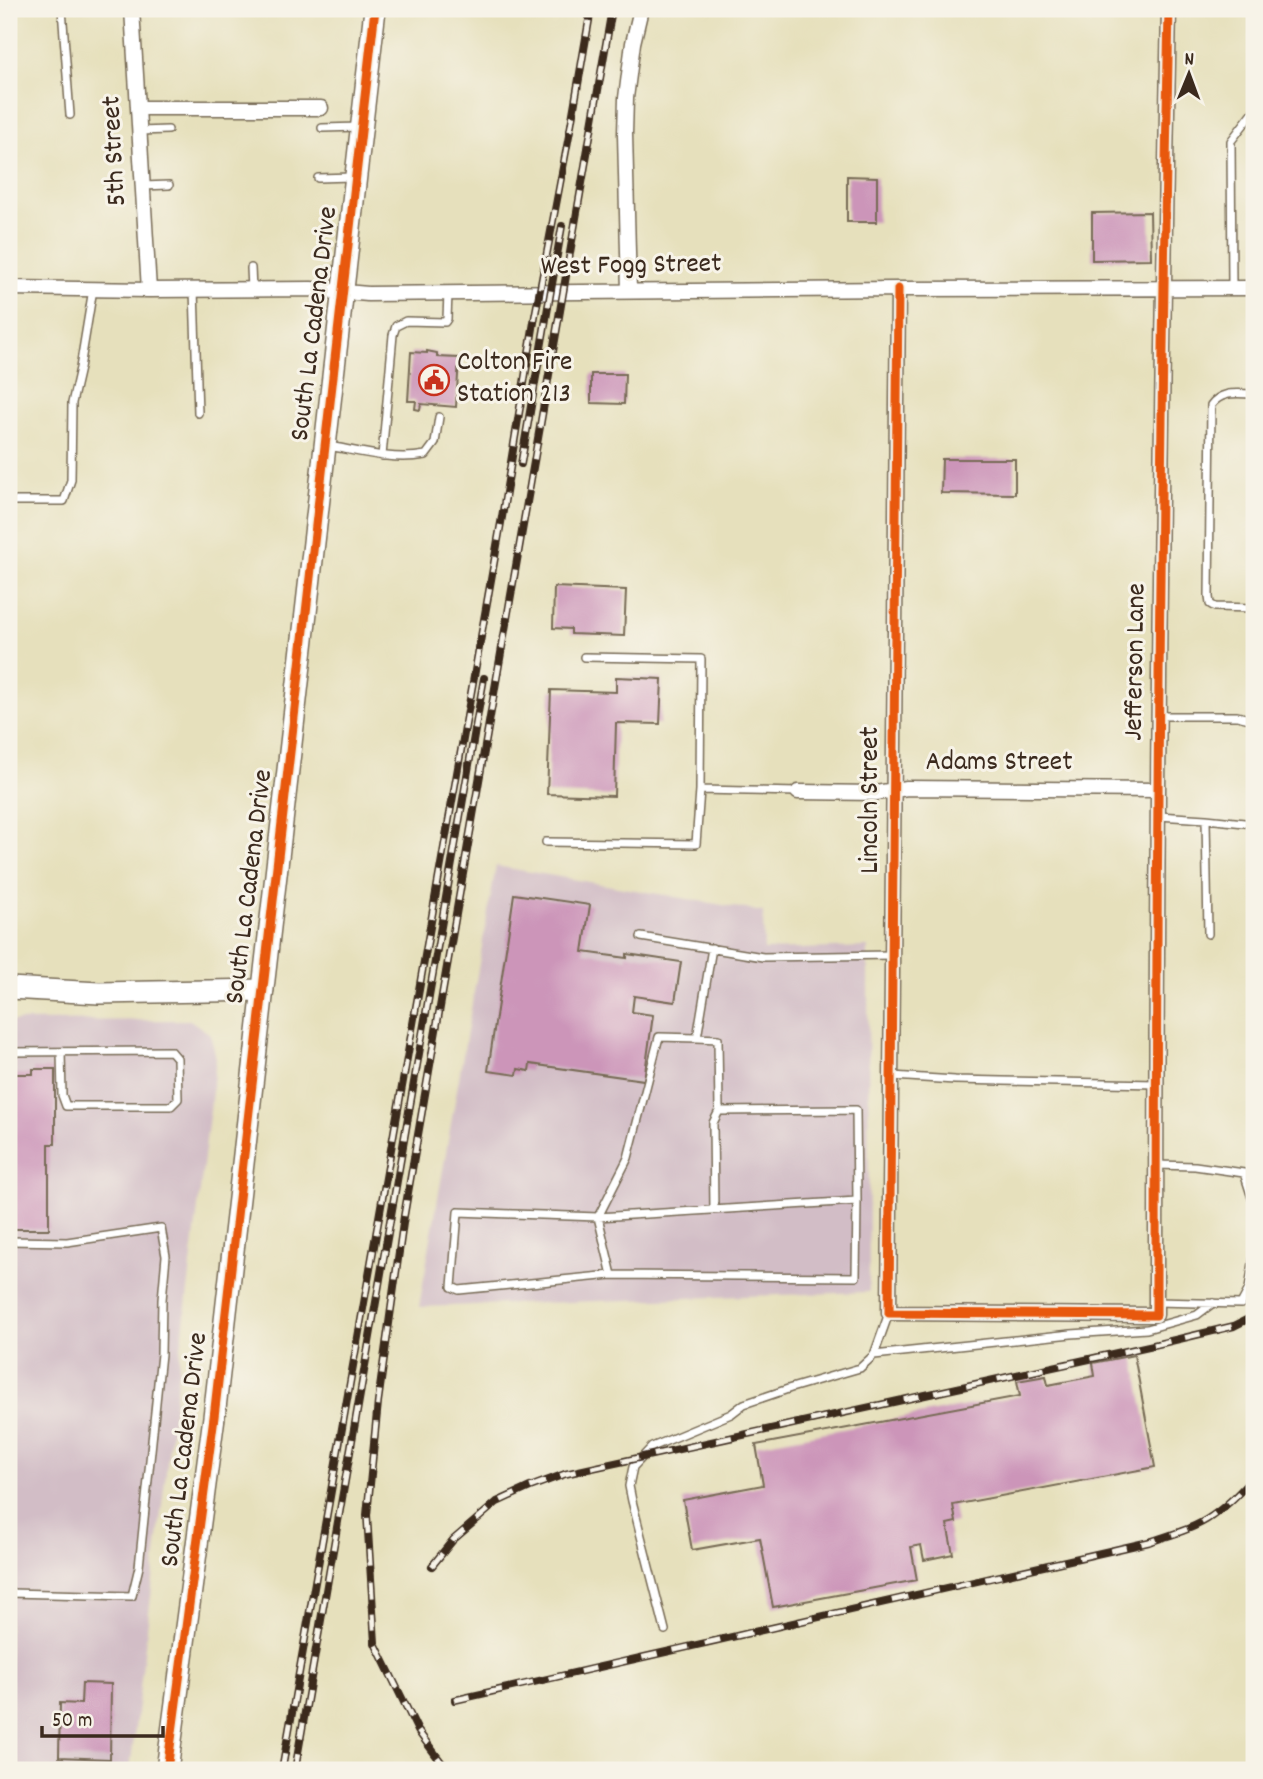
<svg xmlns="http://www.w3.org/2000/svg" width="1263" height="1779" font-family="Dekko,sans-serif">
  <rect width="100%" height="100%" fill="#f7f3e8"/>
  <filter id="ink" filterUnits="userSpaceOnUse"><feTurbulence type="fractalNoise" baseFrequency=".0143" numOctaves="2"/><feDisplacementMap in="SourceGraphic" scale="14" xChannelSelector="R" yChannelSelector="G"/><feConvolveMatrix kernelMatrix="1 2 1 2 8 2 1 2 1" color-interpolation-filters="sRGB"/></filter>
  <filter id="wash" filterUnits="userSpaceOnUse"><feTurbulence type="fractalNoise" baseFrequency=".00686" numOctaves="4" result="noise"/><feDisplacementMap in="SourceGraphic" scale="28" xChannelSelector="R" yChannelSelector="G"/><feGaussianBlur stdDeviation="1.57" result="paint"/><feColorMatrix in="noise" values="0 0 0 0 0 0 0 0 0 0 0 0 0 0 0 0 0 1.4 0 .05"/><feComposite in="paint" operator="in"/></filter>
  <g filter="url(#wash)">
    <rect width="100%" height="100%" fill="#e6e0bc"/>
    <path fill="#d2bdc6" d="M496,866l267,46 1,38 104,-3 1,345 -450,15z
      M190,1020l20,14 6,24 -86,712h-121v-749z"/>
    <g id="blocks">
      <path fill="#cc95b9" d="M847,176l30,1v45h-30z
        M1150,212l1,47 -59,1v-47z
        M427,351l10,2v4l22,1 -3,49 -35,-3 -1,6 -5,-1 1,-8h-8l3,-49 16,1z
        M591,374h34l-1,30 -33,-1z
        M942,459h73v35l-74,-1z
        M554,587l72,3 -2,46 -53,-2v-5l-18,-1z
        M616,677l46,2 -2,45 -44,-1 -2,73 -67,-2 4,-104 65,2z
        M514,894l76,11 -7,47 44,6v-4l54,8 -6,40 -41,-6 -2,16 21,3 -9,65 -114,-16 -1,7 -11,-2 -1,6 -29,-4z
        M33,1069h22v75h-6v85h-40v-155h24z
        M1134,1355l21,112 -202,38 3,17 -9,2 6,30 -29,6 -3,-15 -10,2 6,33 -144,27 -13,-69 -68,12 -9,-50 80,-15 -7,-40 264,-49 -3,-15 29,-5 2,9 47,-9 -2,-13z
        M82,1683l29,1 -1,75 -51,-2 1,-54 21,1z"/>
    </g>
  </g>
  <g filter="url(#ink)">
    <use href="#blocks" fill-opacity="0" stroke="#776a55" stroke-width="2"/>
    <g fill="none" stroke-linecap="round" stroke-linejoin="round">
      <g stroke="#776a55" stroke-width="10">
        <path id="service" d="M62,9l8,106
          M322,128l38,-1
          M140,131l28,-1
          M318,178l34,-1
          M143,186l26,-1
          M251,268l1,21
          M1232,287l-1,-146 23,-30
          M194,290l4,123
          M1254,394c-17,0 -32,-4 -43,11l-2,192 1,7 5,3 39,1
          M329,446c33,6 64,15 97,9l9,-12 4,-26
          M382,456l11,-121 3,-9 10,-5 39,1 2,-3 1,-26
          M9,501h55l7,-21 1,-77 8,-35 13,-79
          M584,657l117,2 -1,131 98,2
          M1159,716h78l17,4
          M1158,816l48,3 2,115
          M1206,819l48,5
          M546,842l150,2 4,-54
          M641,937l122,20 129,-2
          M697,1038l21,1 1,72 137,-1 1,91
          M9,1052l162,-1 6,7 1,41 -7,7h-105l-4,-11 -1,-43
          M892,1076l63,4 201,4
          M1156,1165l39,1 49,7 10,31
          M714,1210l-1,-87 6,-12
          M9,1241l58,1 94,-14 5,28 -4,44 -1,54 -22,213 -7,29 -123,-3
          M612,1275l244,2 1,-76 -259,16 14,58 -153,15 -7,-3 6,-75 140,5 30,-59 31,-121 38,1 15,-90
          M1156,1302l85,2 8,-15 5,-32
          M874,1355l197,-21 76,-5 50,-14 16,-12
          M665,1630l-33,-129 -3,-15 4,-19 19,-20 79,-33 13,-10 47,-16 69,-20 14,-13 15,-42"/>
      </g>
      <g stroke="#776a55" stroke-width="17">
        <path id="minor" d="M132,9l17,281
          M138,108h183
          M9,288l140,2 162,-1 57,5 530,-5 356,-1
          M898,289l-9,1024 267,2c0,-435 4,-871 13,-1306
          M629,291l-4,-157 1,-36 7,-55 8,-34
          M798,792l78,1 31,-5 251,2"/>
      </g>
      <g stroke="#776a55" stroke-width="24">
        <path id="secondary" d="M9,988l90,5 164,-3
          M167,1770l47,-353 161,-1408"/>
      </g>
      <use href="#service" stroke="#fff" stroke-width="7"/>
      <use href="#minor" stroke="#fff" stroke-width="14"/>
      <use href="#secondary" stroke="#fff" stroke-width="21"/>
      <g stroke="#3b2a1e" stroke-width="8">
        <path id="rail" d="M521,464l41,-238
          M432,1566l21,-26 44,-38 33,-15 35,-13 593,-130 76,-18 20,-10
          M455,1700l694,-158c21,-7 45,-13 63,-26 16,-11 29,-25 42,-39
          M282,1770l220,-1253 33,-201 36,-191 20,-116
          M295,1770l189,-1092
          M447,1770l-29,-39 -43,-88 -8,-128 11,-113 26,-186 208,-1207"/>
      </g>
      <use href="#rail" stroke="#f7f3e8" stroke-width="5" stroke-dasharray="16" stroke-linecap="butt"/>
      <g stroke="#f7f3e8" stroke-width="13">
        <path id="cycleway" d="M898,289l-9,1024 267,2c0,-435 4,-871 13,-1306
          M167,1770l47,-353 161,-1408"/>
      </g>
      <use href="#cycleway" stroke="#e8590c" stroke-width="9"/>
    </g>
  </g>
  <defs>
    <g id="civic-ring" transform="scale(1.575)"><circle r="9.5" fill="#f7f3e8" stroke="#c8321e" stroke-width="1.5"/><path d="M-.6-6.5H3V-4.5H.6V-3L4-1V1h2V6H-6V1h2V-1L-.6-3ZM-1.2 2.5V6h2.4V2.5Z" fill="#c8321e"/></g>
  </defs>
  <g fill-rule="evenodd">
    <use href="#civic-ring" x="434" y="380"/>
  </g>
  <g text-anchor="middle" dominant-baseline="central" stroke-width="6" stroke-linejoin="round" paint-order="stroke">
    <g font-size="28" fill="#3b2a1e" stroke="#f7f3e8">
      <text transform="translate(116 151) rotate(-93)">5th Street</text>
      <text transform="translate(631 267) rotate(-1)">West Fogg Street</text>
      <text transform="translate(316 324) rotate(-83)">South La Cadena Drive</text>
      <text transform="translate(1137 662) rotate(-89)">Jefferson Lane</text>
      <text x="999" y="764">Adams Street</text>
      <text transform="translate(872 800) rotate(-90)">Lincoln Street</text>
      <text transform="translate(251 887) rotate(-83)">South La Cadena Drive</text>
      <text transform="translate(186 1450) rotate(-83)">South La Cadena Drive</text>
    </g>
    <g font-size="28" fill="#3b2a1e" stroke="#f7f3e8" text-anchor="start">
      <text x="457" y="364">Colton Fire<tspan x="457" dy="32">Station 213</tspan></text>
    </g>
  </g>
  <rect width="1263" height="1779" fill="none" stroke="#f7f3e8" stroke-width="35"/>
  <g transform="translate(1189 74) rotate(1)" stroke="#f7f3e8" stroke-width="5" paint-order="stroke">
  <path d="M0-5L12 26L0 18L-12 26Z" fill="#3b2a1e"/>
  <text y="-10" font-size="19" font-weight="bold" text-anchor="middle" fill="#3b2a1e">N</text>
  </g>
  <path d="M42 1726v10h121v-10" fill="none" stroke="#3b2a1e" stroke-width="3.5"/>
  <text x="52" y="1726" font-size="21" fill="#3b2a1e" stroke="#f7f3e8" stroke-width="5" paint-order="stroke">50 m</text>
</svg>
